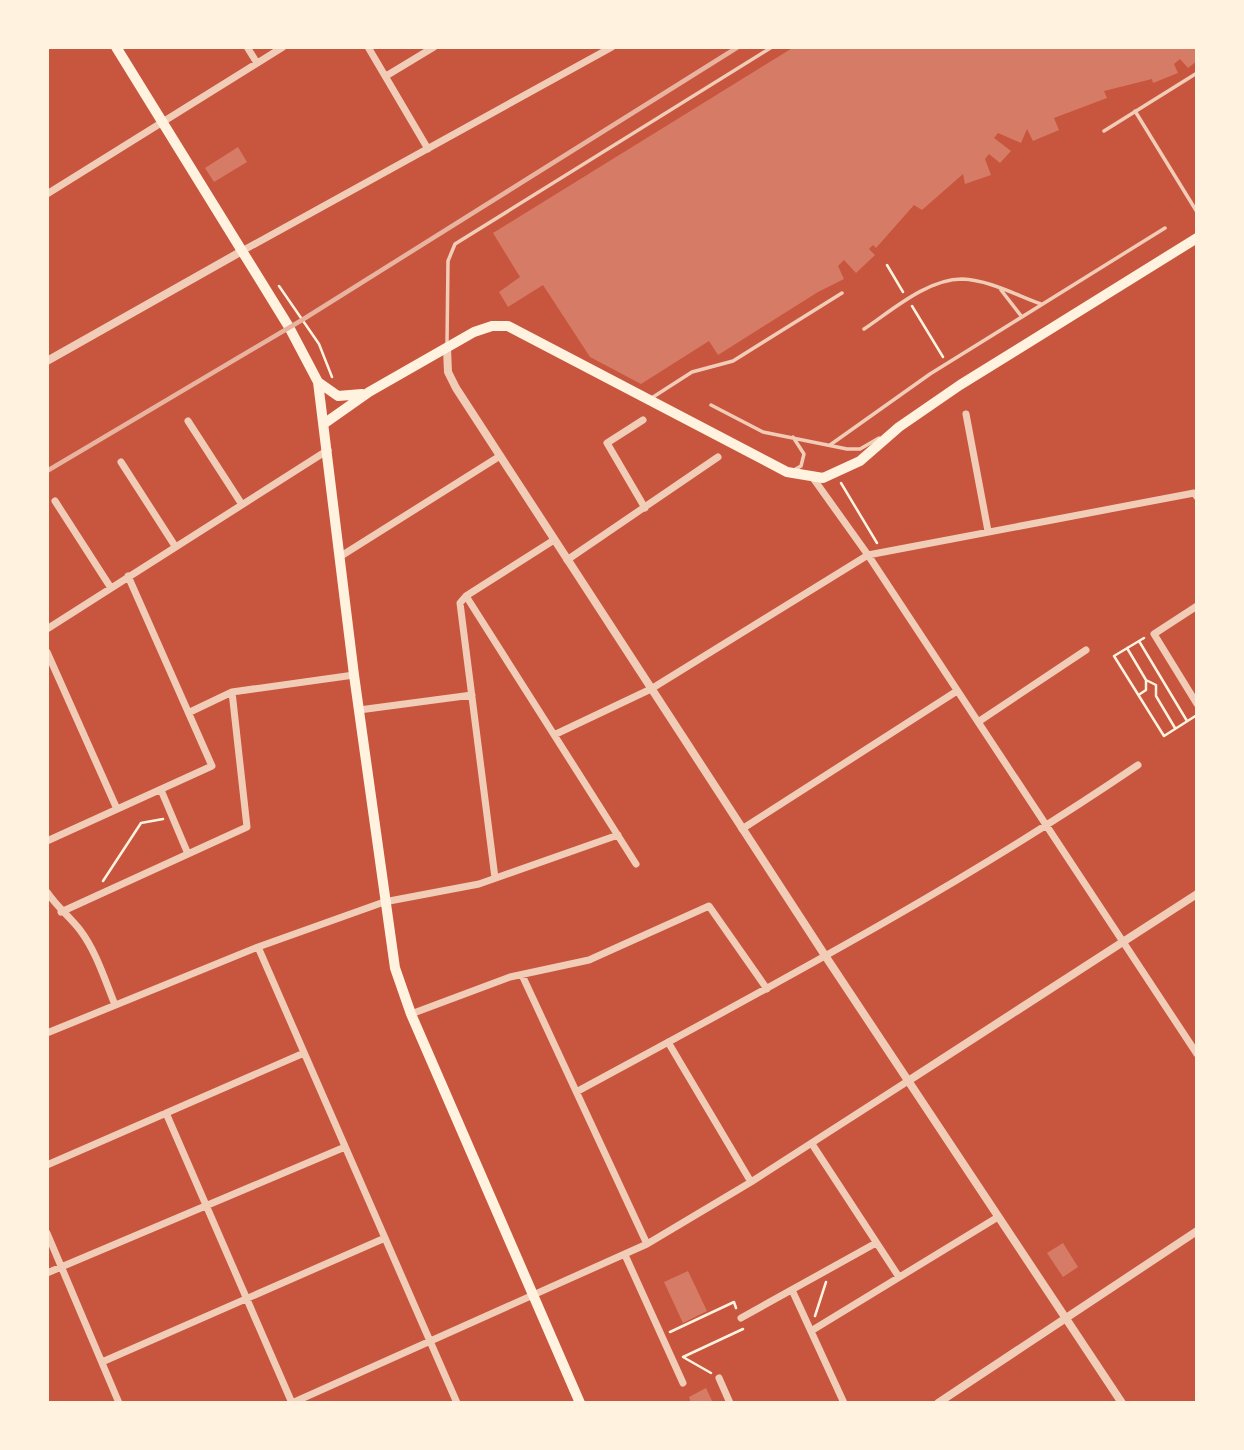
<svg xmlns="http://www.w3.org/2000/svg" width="1244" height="1450" font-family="'Fira Sans Condensed',sans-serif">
  <rect width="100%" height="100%" fill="#c8553d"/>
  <path fill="#d67c66" d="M794,47h403v14l-9,7 -8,-9 -6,5 4,9 -25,10 -1,-4 -48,12 3,7 -53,20 5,12 -26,11 -6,-12 -6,14 -23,-10 -4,5 17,13 -11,12 -11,-9 -4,5 6,16 -26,9 -2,-10 -41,36 -8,-5 -38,43 -3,-3 -4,4 6,6 -19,18 -12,-13 -6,6 6,13 -26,13 -100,63 -9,-14 -68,43 -51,-27 -47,-72 -35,22 -9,-15 21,-15 -27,-44z
    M238,147l9,15 -33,20 -9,-14z
    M1063,1243l15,24 -15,10 -16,-24z
    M688,1271l19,40 -24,12 -19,-41z
    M706,1388l7,15h-22l-2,-6z"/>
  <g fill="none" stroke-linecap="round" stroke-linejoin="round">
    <path stroke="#fff3e0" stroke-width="2.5" d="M887,265l16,27
      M279,286l40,58 13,33
      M912,306l31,51
      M841,483l36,60
      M1144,638l-30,18 50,80 33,-21
      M1139,641l48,80
      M1127,648l19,32 10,5v11l19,32
      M1140,694l6,-4v-10
      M103,881l38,-58 22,-4
      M815,1316l11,-34
      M670,1332l64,-30 2,6
      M683,1357l60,-28
      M683,1357l28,16"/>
    <path stroke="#f1ccb7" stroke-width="3.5" d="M1135,111l62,101
      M1104,131l93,-58
      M1001,290l21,27
      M864,329c27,-18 63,-50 98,-50 27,1 54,16 79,25
      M447,343l1,-82 7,-17 317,-197
      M650,399l42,-27 41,-11 109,-68
      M711,405l52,27 84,17h13l19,-11
      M793,437l11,17 -3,12 -7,4
      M830,445l100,-71 235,-146"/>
    <path stroke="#f1ccb7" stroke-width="7" d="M247,47l10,16
      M368,47l60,102
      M386,76l48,-29
      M47,194l236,-147
      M242,251l370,-204
      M966,414l22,117
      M643,420l-36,23 38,65
      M188,421l53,82
      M121,462l54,84
      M813,478l55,77 329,499
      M55,501l56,87
      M341,556l159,-100
      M567,560l151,-103
      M466,596l170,268
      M1197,606l-43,28 43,70
      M47,629l281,-179
      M47,652l70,157
      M359,710l113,-15
      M190,712l42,-20 122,-17
      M978,722l108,-72
      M556,734l95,-45 217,-134 326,-62 3,4
      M161,790l27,64
      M742,829l215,-138
      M47,841l165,-75 -84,-190
      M495,878l-35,-275 6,-7 88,-56
      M47,892c10,15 23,25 33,38 16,21 25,50 35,75
      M61,912l186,-85 -15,-135
      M258,947l199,456
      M522,975l125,269
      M411,1014l99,-37 79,-17 120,-54 58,83
      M47,1033l211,-86 126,-45 95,-18 139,-49
      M668,1042l83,140
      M578,1091c190,-103 381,-204 560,-326
      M166,1113l126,290
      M812,1144l87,133
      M47,1165l257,-112
      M47,1233l72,170
      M625,1255l58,128
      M47,1273l298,-126
      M792,1290l52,113
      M741,1318l135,-75
      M811,1331l187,-114
      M102,1362l283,-124
      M719,1378l11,25
      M292,1403l355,-159 104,-62 157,-101"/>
    <path stroke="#f1ccb7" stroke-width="8" d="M447,349l1,23 8,16 370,569 296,446
      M47,361l195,-110
      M908,1081l289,-187
      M938,1403l259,-172"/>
    <path stroke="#fff3e0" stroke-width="10" d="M116,47l173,280 29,55 36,293 41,293 16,46 169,389
      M318,382l20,14 24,-2
      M325,423l44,-31 105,-60 18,-6h16l279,146 36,6 37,-17 39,-34 61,-42 237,-147"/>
    <path stroke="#e9b49f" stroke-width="4.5" d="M47,471l255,-151 436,-273"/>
  </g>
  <rect width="1244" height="1450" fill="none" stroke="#fff3e0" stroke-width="98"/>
</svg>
